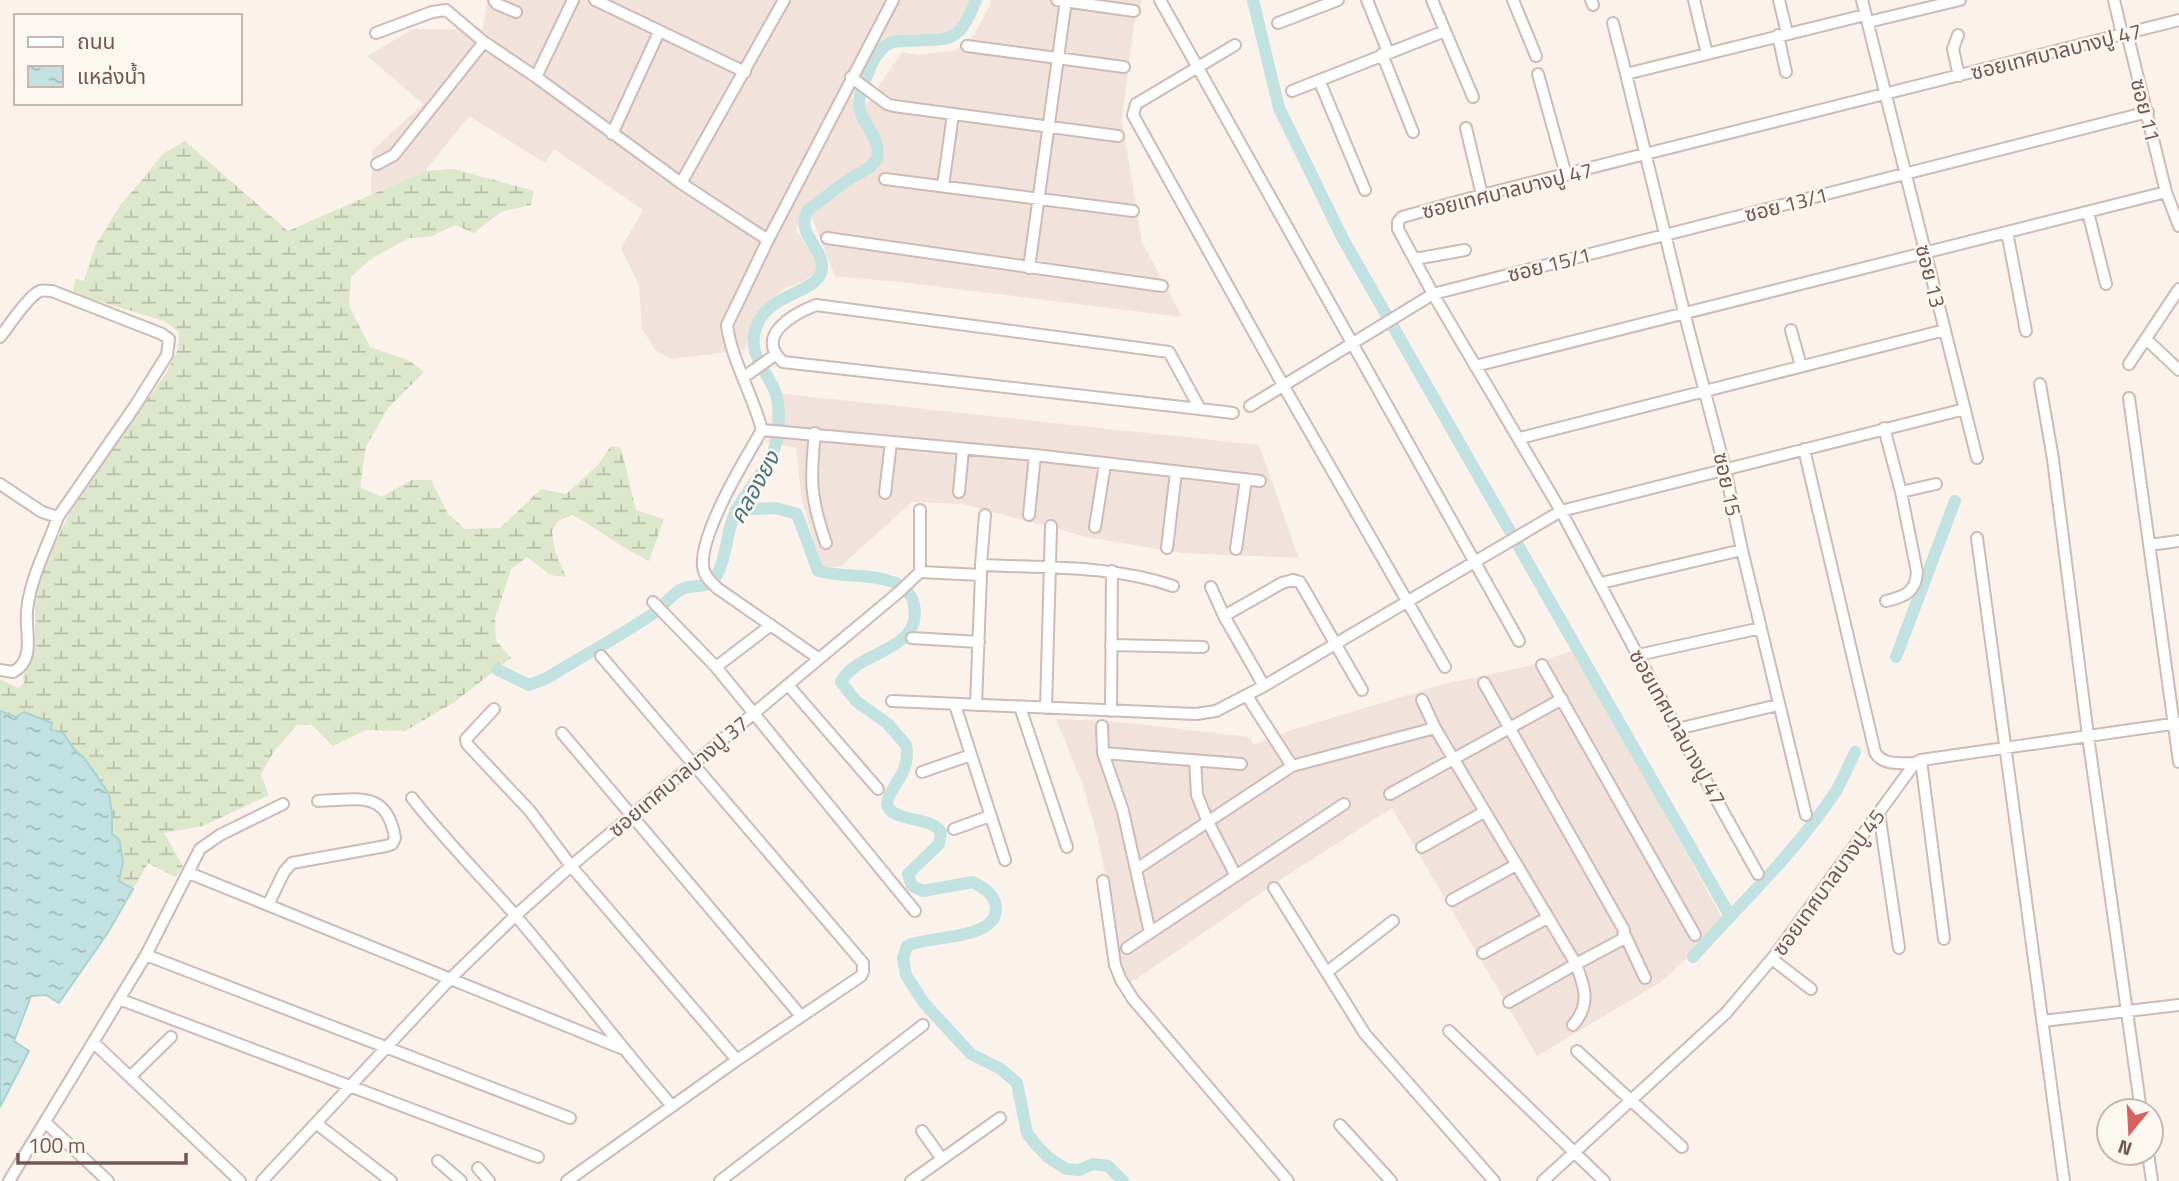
<svg xmlns="http://www.w3.org/2000/svg" width="2179" height="1181" font-family="'Titillium Web','Noto Sans Thai',sans-serif">
  <defs>
    <pattern id="wetland-marsh" width="20" height="14" patternUnits="userSpaceOnUse" patternTransform="scale(1.75)"><rect width="20" height="14" fill="#dce7cb"/><path d="M1 5h8M5 5V1M11 12h8M15 12V8" fill="none" stroke="#b7bea7"/></pattern>
    <pattern id="water-ripples" width="26" height="14" patternUnits="userSpaceOnUse" patternTransform="scale(1.75)"><rect width="26" height="14" fill="#c2e2e1"/><path d="M2 4q2-2 4 0t4 0M15 11q2-2 4 0t4 0" fill="none" stroke="#a2bab9"/></pattern>
  </defs>
  <rect width="100%" height="100%" fill="#fbf2ec"/>
  <path fill="#f1e3db" d="M487,0h483l-13,27 -9,9 -50,1 -12,4 -22,27 -12,29 4,17 18,35 -2,8 -7,7 -50,33 -15,20 -4,13 22,32 -3,11 -11,8 -18,7 -18,13 -16,20 -7,29 -74,9 -16,-9 -13,-22 -3,-43 -18,-37 22,-38 -89,-61 -9,14 -76,-47 -44,55 -54,23 1,-43 51,-47 -56,-48 46,-27h70z
    M990,0h152l-8,24 -12,96 20,122 40,75 -273,-34 -74,-7 -26,-65 68,-49 3,-10 -2,-8 -7,-12 -8,-23 39,-57 17,3 35,-4 12,-8 8,-8 16,-30z
    M775,393l484,52 40,113 -117,-5 -95,-16 -124,-33 -51,-2 -71,64 -19,3 -20,-69 -6,-52 -29,-6z
    M1574,650l151,273 -64,59 -124,74 -145,-248 -109,70 -154,106 -15,-36 -7,-66 -11,-51 -14,-48 -26,-64 53,2 141,16 3,8 39,-15 152,-46 84,-18z"/>
  <path fill="url(#wetland-marsh)" d="M185,141l103,90 137,-60 29,-2 80,22 -3,14 -30,7 -27,21 -19,-8 -25,12 -21,1 -37,20 -21,19 -2,29 21,41 38,13 16,12 -36,36 -22,39 -6,40 21,10 31,-17h19l17,34 17,15 35,-1 41,-39 25,5 32,-29 13,-19 10,2 15,62 28,9 -15,42c-28,-13 -50,-32 -77,-46l-14,6 -6,10 3,20 11,26 -16,-2 -23,-18 -16,12 -16,50 1,22 15,17 -58,45 -48,28 -39,-1 -33,16 -21,-21h-15l-24,28 -12,22 8,20 -66,31 -39,7 19,33 -8,11 -27,-14 -15,26 -14,-8 4,-19 -11,-28v-21l-3,-19 -24,-35 -11,-10 -11,-15 -12,-4 1,-7 -28,-11 -8,5 -16,-6v-32l18,9 6,-5 -1,-7 12,-41v-40l8,-26 32,-67 92,-130 11,-23 1,-17 -15,-11 -92,-28 4,-14 8,2 11,-35 25,-40 44,-53z"/>
  <path fill="url(#water-ripples)" stroke="#a9d3d2" stroke-width="2" d="M0,711l16,6 8,-5 28,11 -1,7 12,3 11,16 11,10 24,35 3,19v21l7,5 4,23 -4,19 14,8 -26,45 -48,69 -13,-8 -15,1 -17,45 15,10 -29,56z"/>
  <g fill="none" stroke-linecap="round" stroke-linejoin="round">
    <path stroke="#c2e2e1" stroke-width="12" d="M1253,0l26,108 64,131 387,677
      M736,510l40,-2 21,6 21,57c25,7 51,2 75,11 10,3 19,12 21,23 9,47 -57,45 -73,77l15,19 32,23 18,21c2,11 0,23 -6,32 -7,14 -25,31 1,39 13,5 32,4 40,16l-2,12 -31,30 4,12 11,5 50,-9c11,6 23,13 23,27 -1,32 -67,26 -89,37l-4,12 3,17 18,28 47,51 30,15 16,14 10,50 10,13 12,12 17,11 13,1 14,-6 15,2 15,15
      M1896,657l59,-156
      M498,670l31,15 18,-7c34,-21 68,-39 101,-61 12,-7 20,-19 32,-27 12,-8 28,2 37,-15 11,-20 9,-47 20,-66 18,-32 43,-50 42,-89 0,-10 -1,-22 -5,-31 -10,-22 -28,-38 -17,-64 13,-32 56,-31 64,-52 8,-23 -28,-38 -13,-63l41,-31 20,-11 8,-9c5,-22 -17,-35 -18,-55 0,-11 5,-22 9,-31 4,-10 9,-21 17,-27 7,-5 13,-5 21,-5 42,-3 52,6 70,-41
      M1693,957c48,-54 103,-105 143,-166 7,-12 13,-26 19,-39"/>
    <g stroke="#cebbb5" stroke-width="14">
      <path id="minor" d="M494,0l3,4 19,8
        M595,0l150,72
        M1057,0l77,11
        M1160,0l359,641
        M1367,0l21,52
        M1432,0l41,97
        M1513,0l23,56
        M1591,0l2,5
        M1694,0l13,54
        M1779,0l8,33
        M1862,0l115,458
        M2114,0l8,34
        M1868,22l92,-22
        M1278,23l60,-23
        M1613,23l13,51
        M376,33l56,-21 14,-2 38,32 52,35 145,106 87,57
        M2127,33l39,159 13,34
        M1778,35l8,37
        M1958,35l-5,14 6,27
        M1235,45l-99,59 -3,11 150,270 162,282
        M967,46l157,21
        M1382,54l31,78
        M1538,74l28,101
        M536,77l37,-77
        M851,77l36,27 7,2 224,30
        M1319,80l46,110
        M1292,91l153,-60
        M1466,128l16,67
        M612,134l47,-102
        M377,164l17,-9 90,-113
        M885,179l248,32
        M681,183l103,-183
        M943,186l10,-72
        M2088,212l18,72
        M2007,232l19,99
        M827,238l335,48
        M1415,259l50,-9
        M1029,268l37,-268
        M1791,330l10,36
        M0,337c9,-11 28,-41 40,-46 3,-1 8,0 12,0l110,43 7,5 -2,16 -32,51 -77,111 -16,-5 -42,-28
        M2146,339l33,31
        M2129,364l50,-75
        M1475,366l691,-174
        M744,377l31,-22
        M2040,384l13,75 35,277 53,375
        M2129,398l50,364
        M1250,406l183,-112 715,-182
        M1200,409l-31,-57 -353,-47c-23,9 -62,31 -33,57l417,47 33,4
        M1884,428l17,64 16,80c-1,20 -13,25 -31,29
        M762,430l273,25 225,26
        M815,433c-5,47 -5,64 11,110
        M1520,438l425,-108
        M1804,449l71,303c7,14 26,11 40,11
        M959,492l4,-43
        M1901,492l35,-8
        M885,493l6,-51
        M1029,515l6,-60
        M1095,527l10,-63
        M1977,538l87,643
        M2149,545l30,-4
        M1167,548l9,-76
        M1236,549l10,-70
        M981,565l4,-50
        M920,572v-62
        M1601,583l141,-33
        M1211,587l13,29 40,70 297,-175 404,-102
        M653,602l63,65 199,244
        M1224,616l58,-33 11,-3 7,2 62,108
        M912,638l67,4
        M1111,645l92,2
        M1638,655l123,-27
        M818,658l-101,-70c-7,-7 -13,-12 -14,-22 -3,-33 42,-107 59,-136 -9,-35 -31,-71 -35,-105l41,-85 125,-240
        M1542,665l153,270
        M716,667l55,-42
        M0,670l13,2c23,-12 12,-40 14,-61 3,-33 20,-63 31,-94
        M788,685l90,104
        M1247,696l45,70 143,-38 141,236 47,-25 1,-9 -140,-247
        M1422,700l13,28
        M892,701l304,13 20,-3 48,-25
        M955,705l50,155
        M976,705l5,-130
        M1020,707l47,140
        M1046,708l5,-182
        M494,709l-28,30 1,5 63,67 41,55 166,194
        M1111,711l1,-140
        M1102,726l1,27 20,58 27,122
        M1677,729l101,-24
        M562,733l239,283
        M1103,753l138,11
        M1195,760l2,35 11,27 28,54
        M1921,760l23,179
        M922,772l49,-17
        M1390,794l172,-95
        M412,798c32,41 69,78 103,117 54,63 103,129 157,191
        M1879,813l20,135
        M1806,815l-64,-265 -17,-81 -41,-157 -58,-238 239,-59
        M954,829l36,-13
        M1422,847l62,-35
        M1138,868l154,-102
        M189,873l432,175
        M1758,874l-81,-145 -116,-218 -128,-217 -35,-65v-7l4,-5 80,-22 697,-175
        M1103,881l12,84 6,15 12,19 155,182
        M1274,888l91,146 129,147
        M1452,900l64,-35
        M268,905l16,-33 8,-9 94,-17 6,-2 3,-6c-8,-49 -38,-38 -77,-37
        M1625,935l20,43
        M1127,948l217,-144
        M1483,953l64,-35
        M146,955l424,163
        M1772,959l39,30
        M1327,972l66,-51
        M119,999l419,158
        M1509,1002l67,-38c9,24 15,40 -3,61
        M2043,1021l136,-16
        M1449,1031l155,150
        M93,1042l147,139
        M1577,1051l105,96
        M130,1077l41,-40
        M46,1123l62,58
        M317,1124l74,57
        M1340,1125l51,56
        M922,1131l20,28
        M2148,1153l4,28
        M438,1161l23,20
        M478,1168l11,13
        M9,1181l137,-226 54,-106 20,-14 63,-31
        M262,1181l188,-202 65,-63 56,-50 328,-274 21,-20 61,3v-10c65,3 130,0 192,21
        M567,1181l170,-121 124,-84 2,-4v-9l-262,-307
        M720,1181l203,-156
        M911,1181l89,-63
        M1543,1181l183,-168 49,-58 140,-192 6,-3 258,-37"/>
    </g>
    <use href="#minor" stroke="#fff" stroke-width="10"/>
  </g>
  <g text-anchor="middle" dominant-baseline="central" stroke-width="5" stroke-linejoin="round" paint-order="stroke">
    <g font-size="21" fill="#735751" stroke="#fdf7f2">
      <text transform="translate(2056 51) rotate(-14)">ซอยเทศบาลบางปู 47</text>
      <text transform="translate(2146 110) rotate(76)">ซอย 11</text>
      <text transform="translate(1507 190) rotate(-14)">ซอยเทศบาลบางปู 47</text>
      <text transform="translate(1786 204) rotate(-14)">ซอย 13/1</text>
      <text transform="translate(1549 264) rotate(-14)">ซอย 15/1</text>
      <text transform="translate(1931 276) rotate(76)">ซอย 13</text>
      <text transform="translate(1728 484) rotate(78)">ซอย 15</text>
      <text transform="translate(1678 727) rotate(61)">ซอยเทศบาลบางปู 47</text>
      <text transform="translate(678 776) rotate(-40)">ซอยเทศบาลบางปู 37</text>
      <text transform="translate(1828 882) rotate(-54)">ซอยเทศบาลบางปู 45</text>
    </g>
    <g font-size="23" font-style="italic" fill="#467675" stroke="#fdf7f2">
      <text transform="translate(754 487) rotate(-61)">คลองยง</text>
    </g>
  </g>
  <rect x="14" y="14" width="228" height="91" fill="#fdf7f2" stroke="#c6b7b2" stroke-width="2"/>
  <rect x="28" y="37" width="35" height="10" fill="#ffffff" stroke="#c6b7b2" stroke-width="2"/>
  <text x="77" y="49" font-size="21" fill="#735751">ถนน</text>
  <rect x="28" y="66" width="35" height="21" fill="url(#water-ripples)" stroke="#c6b7b2" stroke-width="2"/>
  <text x="77" y="84" font-size="21" fill="#735751">แหล่งน้ำ</text>
  <g transform="translate(2130 1132) rotate(198)"><circle r="33" fill="#fdf7f2" stroke="#c6b7b2" stroke-width="2"/>
  <path d="M0-5L12 26L0 18L-12 26Z" fill="#d56460"/>
  <text y="-10" font-size="19" font-weight="bold" text-anchor="middle" fill="#735751">N</text>
  </g>
  <path d="M18 1153v10h168v-10" fill="none" stroke="#735751" stroke-width="3.5"/>
  <text x="28" y="1153" font-size="21" fill="#735751" stroke="#fdf7f2" stroke-width="5" paint-order="stroke">100 m</text>
</svg>
